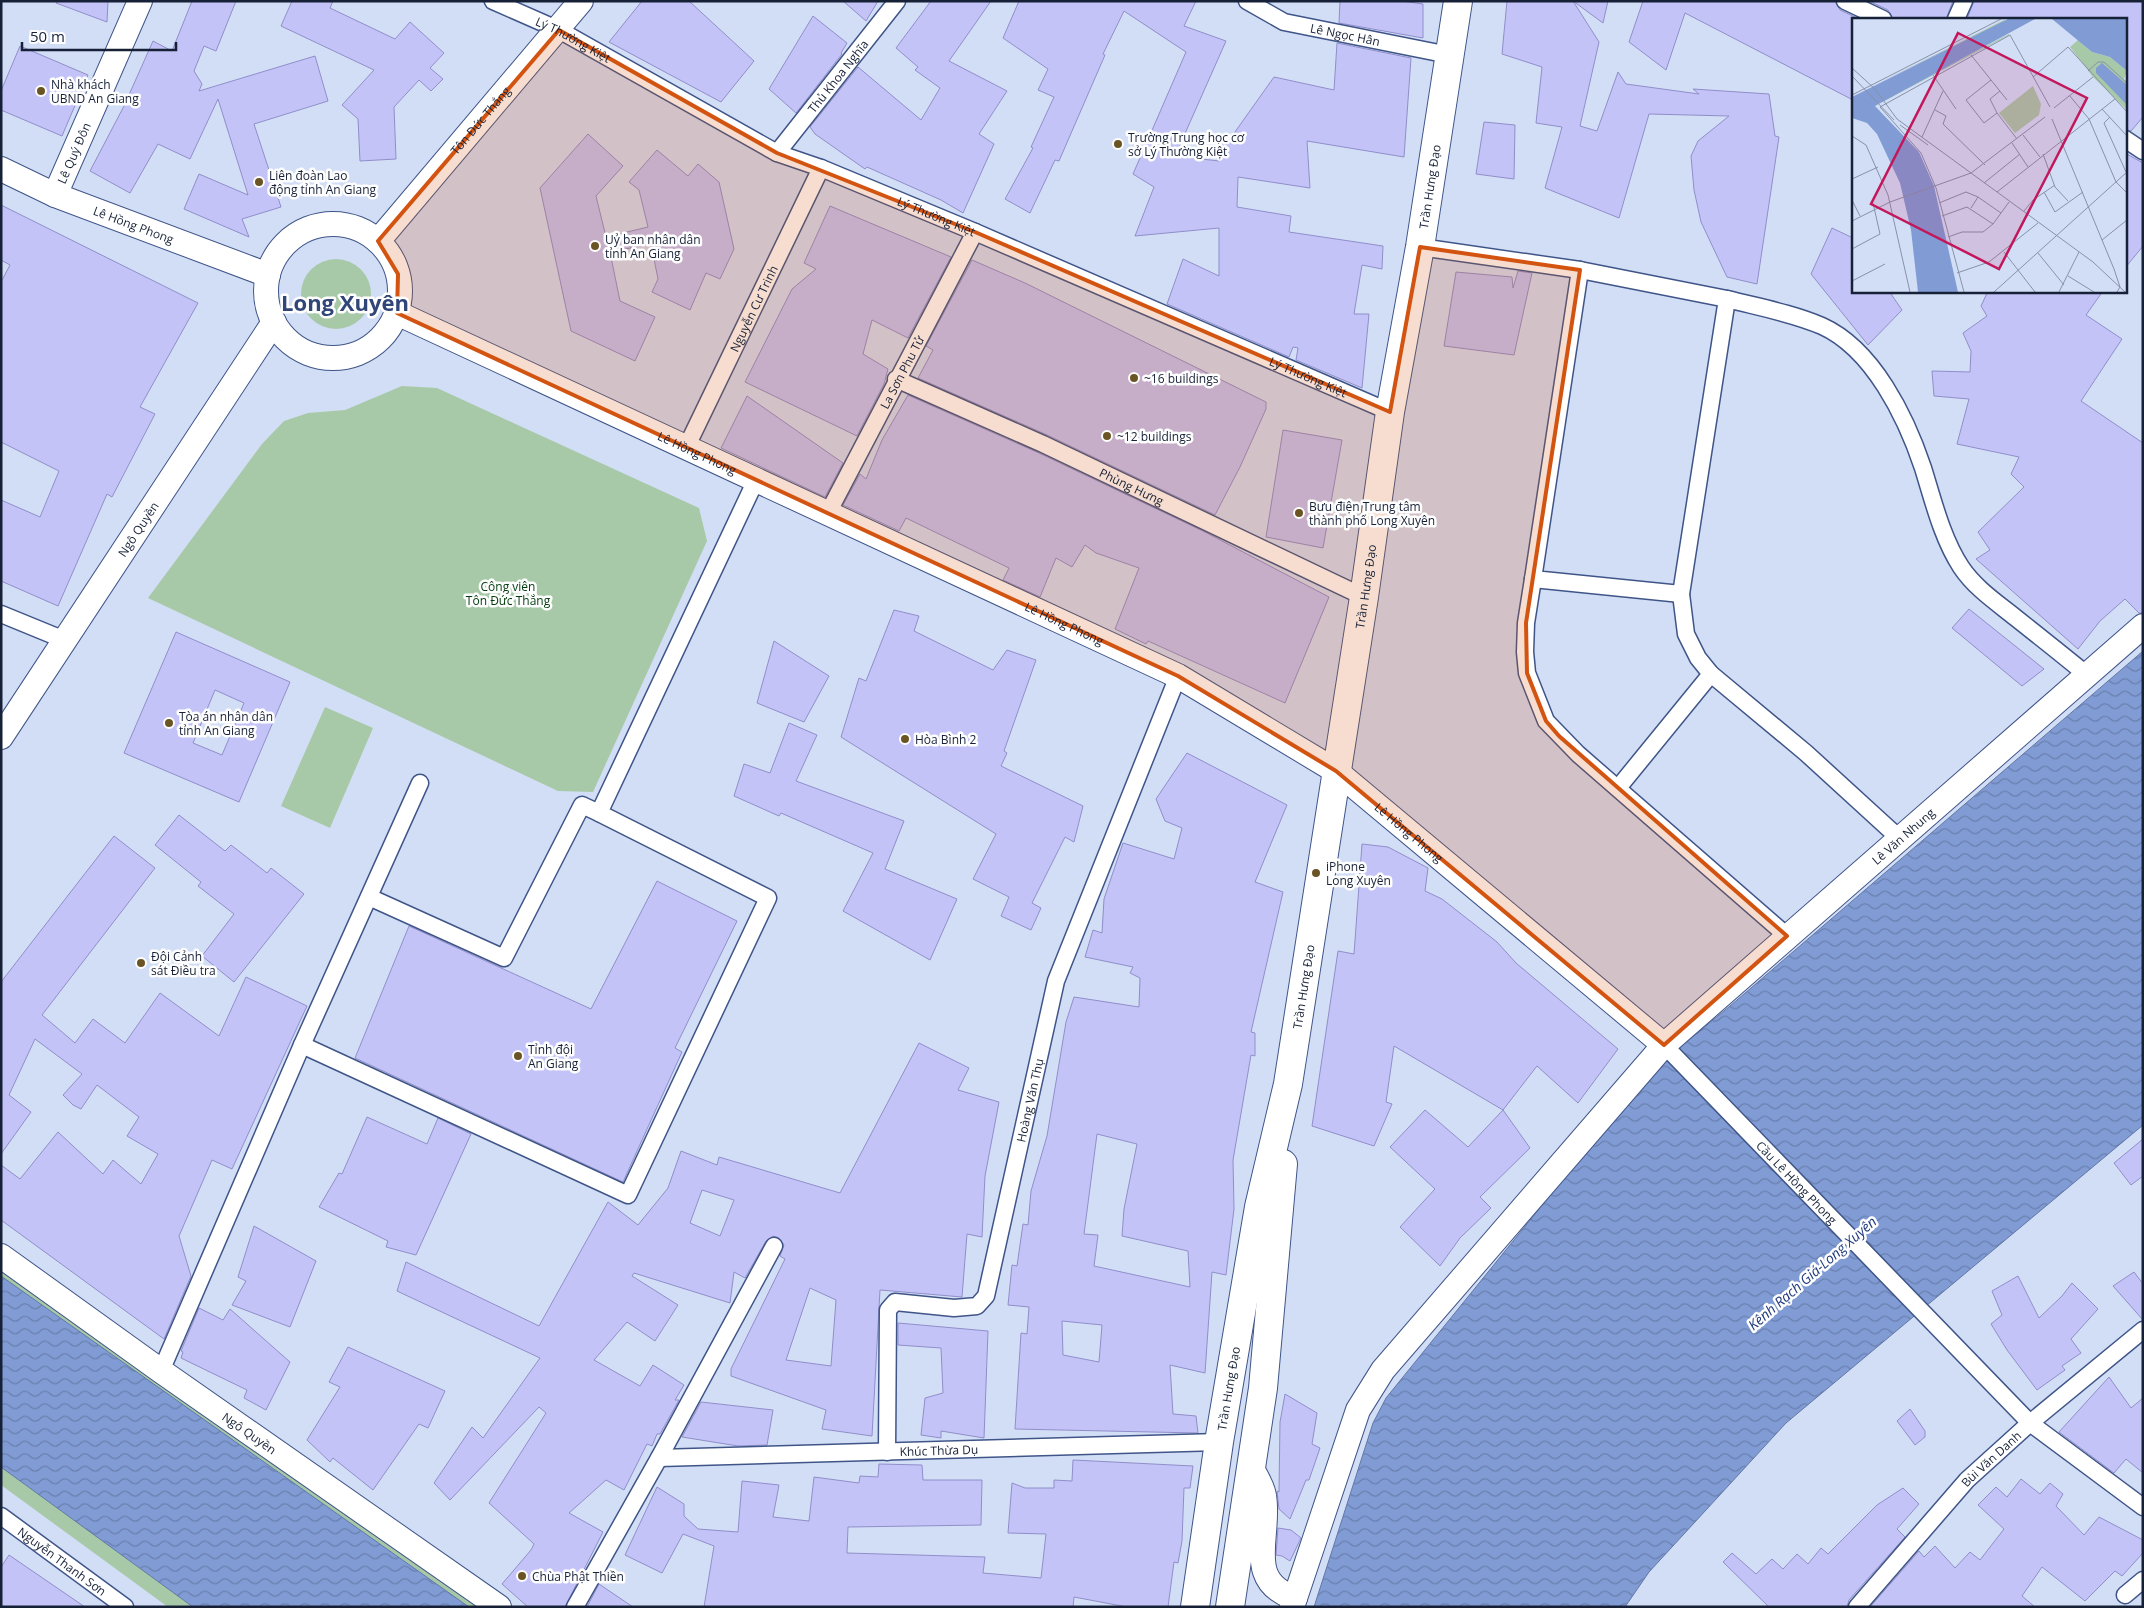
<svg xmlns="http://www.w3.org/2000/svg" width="2144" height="1608" font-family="'Open Sans',sans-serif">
  <defs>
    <pattern id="water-waves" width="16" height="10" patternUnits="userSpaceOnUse" patternTransform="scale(1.25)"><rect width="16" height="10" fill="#819cd5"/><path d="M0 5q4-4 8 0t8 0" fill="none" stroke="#697fae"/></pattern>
  </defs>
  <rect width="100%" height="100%" fill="#d2def6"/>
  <path fill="#a8c9a8" d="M301 294a35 35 0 1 1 70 0a35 35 0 1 1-70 0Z
    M402,386l35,2 262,120 8,33 -114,251 -35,-1 -410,-193 114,-154 22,-23 24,-8 37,-3z
    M325,707l48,21 -43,100 -49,-22z
    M1,1259l494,348h-26l-468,-331z
    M1,1467l192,140h-25l-167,-122z"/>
  <path fill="url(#water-waves)" stroke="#6177a5" d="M2143,651v474l-357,298 -137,149 -24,35h-311l59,-184 13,-25 264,-326 80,-66z
    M1,1276l468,331h-276l-192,-140z"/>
  <path fill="#c4c3f7" stroke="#908eca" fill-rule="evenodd" d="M57,1h51l-1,21 -51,-19z
    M192,1h44l-20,50 -12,-5 -10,25 8,13 -3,7 116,-35 13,45 -74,23 27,83 -39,12 7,18 -65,-28 15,-35 49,21 -30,-96 -28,60 -32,-15 -28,49 -40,-22 34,-65 29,-65 19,10z
    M292,1h41l-3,7 65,31 15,-17 34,31 -14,15 13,11 -12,12 -12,-11 -25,27 2,52 -36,2 -2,-42 -16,-14 32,-35 -93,-44z
    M642,1h47l65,60 -33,41 -112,-60z
    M843,1h35l-12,20z
    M931,1h60l-42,60 58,30 -28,43 15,10 -31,69 -22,-13 -74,-33 -2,2 -50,-35 -5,-7 48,-60 63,53 19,-32 -25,-18 3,-3 -22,-19z
    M1019,1h177l-12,25 42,15 -51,115 44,5 3,-16 3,1 49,-69 60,13 3,-47 74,15 -7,99 -97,-16 3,47 -72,-11 -1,30 54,9 -2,16 94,14 -1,23 -20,-4 -8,49h15l-7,74 -66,-28 2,-12 -5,-1 -4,10 -122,-53 16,-45 36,17v-48l-84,8 19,-49 -21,-13 53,-122 -62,-41 -21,43 2,1 -46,106 -4,-1 -25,53 -25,-14 28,-51 -2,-1 23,-50 -16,-7 10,-21 -45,-31z
    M1340,1h62l21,3v34l-84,-15z
    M1507,1h66l26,41 -19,84 17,5 21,-59 8,12 73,10 -6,-5 76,5 6,42 4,1 -22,147 -30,-7 -26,-55 -7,-32 -3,-34 7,-15 31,-25 -80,-2 -30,104 -74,-30 17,-61 -26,-4 6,-56 -40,-13z
    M1573,1h35l-5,22z
    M1643,1h192l5,9 19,9h-6v81l-168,-87 -19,57 -37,-28z
    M1869,1h84l-7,18h-53l-5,-9z
    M1974,1h169v116l-12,14 -6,-2v-110h-158z
    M813,16l34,27 -6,10 1,1 -46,59 -27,-24z
    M20,46l68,29 -26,61 -61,-26v-19z
    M1484,122l31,3 -1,54 -38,-5z
    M588,134l35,32 -27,30 10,41 42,-10 -9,-37 -10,-8 28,-32 31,26 10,-12 21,18 15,67 -14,30 -14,-6 -16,37 -38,-18 6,-13 -7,-35 -41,8 10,49 35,16 -20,44 -64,-30 -31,-143z
    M2125,153l18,10v83l-18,22z
    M1,205l197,98 -58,104 15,7 -43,83 -5,-3 -49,112 -57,-25v-81l39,17 19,-46 -58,-29v-160l9,-17 -9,-5z
    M830,206l121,51 -43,81 -36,-18 -9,34 25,15 -4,15 -27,52 -112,-54 47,-93 24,-20 -12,-6z
    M1832,228l21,10v53h36l13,19 -34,35 -57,-71z
    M972,260l53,23 241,119v7l-26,58 -25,48 -168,-80 -129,-57 15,-28 -7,-4z
    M1518,271l14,2 -18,82 -70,-9 12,-74 56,5 1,11z
    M1988,291h115l-17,24 36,24 -41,62 62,42v170h-4l-14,-14 -25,22 -22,28 -102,-90 14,-9 -12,-18 46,-45 -13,-13 8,-17 -62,-13 12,-45 -35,-3 -2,-25 38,1 1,-21 -8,-18 24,-17 -6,-10z
    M908,395l131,58 166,79 124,65 -44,106 -137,-62 -2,3 -31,-15 24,-61 -43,-15 -11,-8 -13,22 -16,-9 -16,39 -37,-17 6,-12 -103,-50 -7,13 -56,-26 17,-31 6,5 16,-39z
    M747,396l96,67 -18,34 -104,-49z
    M1283,430l59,10 -19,108 -57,-11z
    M1969,609l75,60 -22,17 -70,-58z
    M894,610l25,6 -5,15 79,39 14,-20 29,10 -32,91 3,2 -6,13 82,40 -9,36 -9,-5 -33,66 9,5 -10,22 -30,-14 8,-19 -36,-18 23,-45 -155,-97 18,-59 7,3z
    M176,632l114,50 -51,120 -115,-49zM215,690l29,13 -22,52 -29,-12z
    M774,641l55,35 -25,46 -47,-19z
    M789,723l28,12 -21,46 108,40 -19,48 72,30 -27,61 -87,-49 30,-58 -92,-40 -2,3 -45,-20 10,-32 26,9z
    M1187,753l100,52 -32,77 28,10 -32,140 4,1v23l-4,-1 -18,105 1,49 -8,66 -14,-3 -7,101 -35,-8 3,49 23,2 2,17 -183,-4 6,-96 6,1 2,-27 -21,-2 4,-40 5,1 6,-42 5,1 3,-34 16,-55 19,-114 8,-25 65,10 1,-29 -10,-5 3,-6 -48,-10 8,-27 9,3 2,-34 19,-56 51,16 8,-31 -17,-7 -9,-22zM1097,1134l40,10 -13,65 -2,27 66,15 2,36 -96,-21 4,-31 -14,-1zM1062,1321l40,4 -3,37 -36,-7z
    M179,815l46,36 6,-6 36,28 4,-5 33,26 -70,88 -32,-26 32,-42 -36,-28 3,-4 -46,-37z
    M114,836l41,32 -113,147 33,28 18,-24 32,24 35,-50 59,43 27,-59 61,29 -75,163 -20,-9 -33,76 12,40 -27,63 -163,-119v-55l19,14 38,-47 45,42 10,-14 28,24 17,-30 -31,-18 12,-19 -42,-32 -16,24 -8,-4 -10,-10 19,-21 -47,-35 -26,56 22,17 -30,42v-172z
    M1362,844l26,3 40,21 -3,23 17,8 55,43 19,21 102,86 -40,54 -41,-37 -34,44 27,38 -50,49 11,11 -31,30 -20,28 -40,-39 35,-38 -45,-42 35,-37 43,37 35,-37 -109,-64 -8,56 6,2 -18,42 -62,-20 26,-175 16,3z
    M657,881l80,40 -62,127 7,4 -59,130 -268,-124 54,-132 182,83z
    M919,1043l50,25 -11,22 41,12 -14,74 -3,61 -15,-3 -5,63 -82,-7 -8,146 -50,-7 4,-19 -95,-34v-7l54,-110 -5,-3 4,-11 -5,-7 -6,-2 -7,5 -21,37 -11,-6 -4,31 -96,-30 -2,3 46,29 -23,36 -28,-19 -33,38 46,26 13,-21 31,20 -9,15h4l-19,34h-3l-5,12 -5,-2 -23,46 -18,-10 -37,33 34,19 -38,75h-37l-26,-23 29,-34 3,-6 -45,-41 57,-90 -7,-6 -89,93 -16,-17 38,-56 11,11 57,-80 -143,-67 9,-29 133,64 69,-124 30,23 30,-37 13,-37 36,14 2,-8 121,36zM702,1190l32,10 -14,36 -30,-13zM810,1288l26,12 -5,66 -45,-6z
    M367,1117l60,27 11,-26 33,16 -55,121 -30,-8 2,-6 -69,-34 20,-34 3,1z
    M2143,1139v37l-12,9 -17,-22z
    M254,1226l62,35 -26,66 -58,-22 14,-24 -8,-4z
    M2134,1272l9,12v36l-30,-34z
    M2018,1276l21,42 23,-22 10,-13 26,26 -27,30 10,14 -19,13 3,4 -28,20 -30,-40 -16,-26 11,-9 -10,-24z
    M199,1308l24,12 7,-11 60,53 -24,48 -22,-12 3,-8 -66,-32 2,-6 -2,-1z
    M898,1323l90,8 -4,107 -43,-7v7l-20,-3 4,-37 18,-5 -2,-45 -43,-3z
    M348,1347l97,44 -17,37 -9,-4 -46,66 -40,-32 -3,4 -23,-22 33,-53 -11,-5z
    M2109,1377l22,31 12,-10v75l-17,-14 -12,14 -55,-41z
    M1285,1394l32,19 -5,31 8,4 -11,32h-3l-16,39 -11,-10 -2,-18 2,1 1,-70z
    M701,1402l72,8 -6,35 -29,1 -56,-9z
    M1910,1409l15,22v6l-10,8 -18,-24z
    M1073,1460l120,6 -3,22h-6l-2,53 -4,22 -4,-1 -6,45h-41l-53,-10 -1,10h-369l10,-61 -31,-12 -21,39 -37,-18 32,-68 27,17v12l14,13 40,3 4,-51 37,4 -6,32 36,4 5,-44 45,6 1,-7 18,1 1,-13 43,1 1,15h59l-1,45 -133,2 -1,26 138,4 -2,16 58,5 5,-44 -38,-1 4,-50 13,5h29v-8l18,1z
    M2021,1479l19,15 10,-11 13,11 -7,12 28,29 15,-18 44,23v13l-21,23 -7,-5 -30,30 -43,-34 -20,29 13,11h-165l49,-56 5,6 11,-11 20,22 15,-16 10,8 24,-31 -26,-24 18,-18 11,10z
    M1903,1488l16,16 -22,25 8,8 -56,63 -2,7h-78l-46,-45 9,-9 24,21 16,-15 11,10 14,-15 11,10 13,-16 7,6 49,-49z
    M1278,1528l13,2 10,8 -11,23 -8,-5 -6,-1z
    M9,1555l76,52h-84v-40z
    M599,1584l34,23h-46z"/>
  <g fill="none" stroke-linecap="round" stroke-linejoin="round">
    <g stroke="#3f5588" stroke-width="19">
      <g id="street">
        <path id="s1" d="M493,1l66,29 218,123 44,15 154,64 415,180"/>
        <path id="s2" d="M1247,1l37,21 165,33"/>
        <path d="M1845,1l38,18"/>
        <path d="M1956,19l8,-18"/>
        <path d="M2125,139l18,12"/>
        <path id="s3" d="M777,153l120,-152"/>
        <path d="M1420,247l160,23 147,29 -46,295 5,40 12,24 13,16 95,79 93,85"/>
        <path d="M1580,270l-47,309 148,15"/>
        <path d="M1727,299c31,8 65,14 95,27 51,23 84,91 101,142 10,32 19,70 38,99 14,21 35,35 55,51 24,19 48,38 71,57"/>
        <path id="s4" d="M896,379l147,65 321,153"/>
        <path id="s5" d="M686,448l135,-280"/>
        <path id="s6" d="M828,513l147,-281"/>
        <path d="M1533,579l-7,44 -1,29 2,21 19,48 32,33 209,182"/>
        <path d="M1,614l66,27"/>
        <path d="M1618,788l93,-114"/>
        <path d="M369,897l135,61 78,-153 17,8"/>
        <path d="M302,1045l326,150 140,-297 -169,-85 157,-333"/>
        <path id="s7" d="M1664,1045l366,378 113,84"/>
        <path d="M161,1371l141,-326 118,-262"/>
        <path id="s8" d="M887,1452l1,-142 7,-8 59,6 23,-2 9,-10 70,-315 122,-305"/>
        <path id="s9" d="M659,1458l560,-16"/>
        <path id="s10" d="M1,1516l124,91"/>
        <path d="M2125,1595l18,-15"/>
        <path d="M575,1607l84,-149 115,-212"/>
        <path id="s11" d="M1857,1607l110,-127 63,-57 113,-93"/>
      </g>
    </g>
    <g stroke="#3f5588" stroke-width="26">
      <g id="secondary">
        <path id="s12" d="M1,169l54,26 213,80"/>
        <path id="s13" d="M55,195l85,-194"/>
        <circle cx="333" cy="291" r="67"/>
        <path id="s14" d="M378,241l203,-240"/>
        <path id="s15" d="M397,313l781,363 158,95 328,274"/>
        <path id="s16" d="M1,737l273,-415"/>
        <path id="s17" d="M1,1256l160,115 338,236"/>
        <path d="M1252,1468c4,9 11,19 12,28 7,40 -21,85 31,102"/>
        <path id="s18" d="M1292,1607l66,-197 25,-40 281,-325 479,-419"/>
      </g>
    </g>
    <g stroke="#3f5588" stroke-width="30">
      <g id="highway">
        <path id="s19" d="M1195,1607l24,-165 40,-235 29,-123 76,-487 26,-185 30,-165 38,-246"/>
        <path d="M1230,1607l33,-219 20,-224"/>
      </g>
    </g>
    <use href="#street" stroke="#fff" stroke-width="16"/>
    <use href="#secondary" stroke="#fff" stroke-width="24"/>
    <use href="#highway" stroke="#fff" stroke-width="28"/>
  </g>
  <path fill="#d35310" fill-opacity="0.2" stroke="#d35310" stroke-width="4" stroke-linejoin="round" d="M559,30l218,123 198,79 415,180 30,-165 160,23 -54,353 1,50 19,48 13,15 228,200 -123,109 -328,-274 -158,-95 -781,-363 1,-39 -20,-33z"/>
  <g fill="#6a5424" stroke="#fefefe" stroke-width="2">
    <circle cx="41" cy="91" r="5"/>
    <circle cx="1118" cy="144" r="5"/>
    <circle cx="259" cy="182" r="5"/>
    <circle cx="595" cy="246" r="5"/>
    <circle cx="1134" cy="378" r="5"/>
    <circle cx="1107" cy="436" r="5"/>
    <circle cx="1299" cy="513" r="5"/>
    <circle cx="169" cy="723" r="5"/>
    <circle cx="905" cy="739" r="5"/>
    <circle cx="1316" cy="873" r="5"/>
    <circle cx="141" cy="963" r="5"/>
    <circle cx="518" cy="1056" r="5"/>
    <circle cx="522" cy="1576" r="5"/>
  </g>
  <g text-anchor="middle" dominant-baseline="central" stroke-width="5" stroke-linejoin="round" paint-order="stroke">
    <g font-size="12" fill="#162036" stroke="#fefefe">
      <text stroke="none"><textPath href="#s2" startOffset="105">Lê Ngọc Hân</textPath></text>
      <text stroke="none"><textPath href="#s1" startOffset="89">Lý Thường Kiệt</textPath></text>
      <text stroke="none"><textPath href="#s3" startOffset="98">Thủ Khoa Nghĩa</textPath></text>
      <text stroke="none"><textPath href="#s14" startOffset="158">Tôn Đức Thắng</textPath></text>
      <text stroke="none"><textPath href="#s13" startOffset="46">Lê Quý Đôn</textPath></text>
      <text stroke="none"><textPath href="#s19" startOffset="1440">Trần Hưng Đạo</textPath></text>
      <text stroke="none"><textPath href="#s1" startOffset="494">Lý Thường Kiệt</textPath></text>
      <text stroke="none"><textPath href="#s12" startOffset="144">Lê Hồng Phong</textPath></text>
      <text stroke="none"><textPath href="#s5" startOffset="155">Nguyễn Cư Trinh</textPath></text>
      <text stroke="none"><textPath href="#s6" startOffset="159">La Sơn Phu Tử</textPath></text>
      <text stroke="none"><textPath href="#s1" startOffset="899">Lý Thường Kiệt</textPath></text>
      <text stroke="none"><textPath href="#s15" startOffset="331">Lê Hồng Phong</textPath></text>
      <text stroke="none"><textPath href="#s4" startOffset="259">Phùng Hưng</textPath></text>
      <text stroke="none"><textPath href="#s16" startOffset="249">Ngô Quyền</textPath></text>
      <text stroke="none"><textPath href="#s19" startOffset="1035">Trần Hưng Đạo</textPath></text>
      <text stroke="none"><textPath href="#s15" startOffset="736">Lê Hồng Phong</textPath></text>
      <text stroke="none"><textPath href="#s15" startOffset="1141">Lê Hồng Phong</textPath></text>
      <text stroke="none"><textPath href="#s18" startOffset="1002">Lê Văn Nhung</textPath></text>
      <text stroke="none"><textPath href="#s19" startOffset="630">Trần Hưng Đạo</textPath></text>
      <text stroke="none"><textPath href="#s8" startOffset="449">Hoàng Văn Thụ</textPath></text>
      <text stroke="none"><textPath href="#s7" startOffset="191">Cầu Lê Hồng Phong</textPath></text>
      <text stroke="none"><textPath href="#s19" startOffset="221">Trần Hưng Đạo</textPath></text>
      <text stroke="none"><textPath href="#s17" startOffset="305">Ngô Quyền</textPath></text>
      <text stroke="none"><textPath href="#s9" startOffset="280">Khúc Thừa Dụ</textPath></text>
      <text stroke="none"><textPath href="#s11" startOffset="200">Bùi Văn Danh</textPath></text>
      <text stroke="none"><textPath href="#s10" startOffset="76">Nguyễn Thanh Sơn</textPath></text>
    </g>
    <g font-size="12" fill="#162036" stroke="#fefefe" text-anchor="start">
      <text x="51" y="84">Nhà khách<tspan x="51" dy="14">UBND An Giang</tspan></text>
      <text x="1128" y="137">Trường Trung học cơ<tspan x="1128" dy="14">sở Lý Thường Kiệt</tspan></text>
      <text x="269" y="175">Liên đoàn Lao<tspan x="269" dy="14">động tỉnh An Giang</tspan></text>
      <text x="605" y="239">Uỷ ban nhân dân<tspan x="605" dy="14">tỉnh An Giang</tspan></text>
      <text x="1144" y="378">~16 buildings</text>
      <text x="1117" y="436">~12 buildings</text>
      <text x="1309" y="506">Bưu điện Trung tâm<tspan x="1309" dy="14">thành phố Long Xuyên</tspan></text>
      <text x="179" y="716">Tòa án nhân dân<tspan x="179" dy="14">tỉnh An Giang</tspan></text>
      <text x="915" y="739">Hòa Bình 2</text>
      <text x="1326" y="866">iPhone<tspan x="1326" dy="14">Long Xuyên</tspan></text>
      <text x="151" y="956">Đội Cảnh<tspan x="151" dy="14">sát Điều tra</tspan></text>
      <text x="528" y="1049">Tỉnh đội<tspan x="528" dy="14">An Giang</tspan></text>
      <text x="532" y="1576">Chùa Phật Thiền</text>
    </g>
    <g font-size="12" fill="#013c0c" stroke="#fefefe">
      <text x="508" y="586">Công viên<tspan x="508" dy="14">Tôn Đức Thắng</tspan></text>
    </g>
    <g font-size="14" font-style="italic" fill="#1f397d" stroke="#fefefe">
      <text transform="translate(1812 1273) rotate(-41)">Kênh Rạch Giá-Long Xuyên</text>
    </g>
    <g font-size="22" font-weight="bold" fill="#314678" stroke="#fefefe">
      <text x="345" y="302">Long Xuyên</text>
    </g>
  </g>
  <g transform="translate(1852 18)">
    <rect width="275" height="275" fill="#d2def6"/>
    <path d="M152,2l1,1 -132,65zM157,16v1l-125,66 -1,-1zM226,22l14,12 18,5 17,14 -3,8 3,3v28l-34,-33 -23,-30zM181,68l8,18 -2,11 -24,18 -16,-20z" fill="#a8c9a8"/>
    <path d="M156,1h27l-160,87 44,46 15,34 24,106h-40l-7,-62 -11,-47 -23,-49 -10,-11 -15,-5v-21zM200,1h75v52l-17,-14 -18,-5zM250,45l25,22v20l-31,-32v-5z" fill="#819cd5"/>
    <path fill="none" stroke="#8792a9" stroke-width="1" d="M119,37l36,45M0,50l23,21 22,30 196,143 32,30M236,53l10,-9h6l23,21M81,57l23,34M0,58l42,44M181,59l35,-30 59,65M139,62l-25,20 18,23 13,-10 20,26M0,77l149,-76M217,77l20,24 27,63 11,11M202,90l39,-31M250,91l25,27M83,92l11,6 -3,8 42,41M145,95l-7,-14 10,-8M258,99l-6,6 22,49M200,101l62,150 6,18 -3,5M48,107l28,20M171,117l17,22M0,118l14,9 22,50 22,97M70,119l21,-46M160,125l16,24M191,136l12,33 13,14M0,161l26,-12M132,165l36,-29M145,174l118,-93M192,174l11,20 28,-20M0,182l8,16M87,185l27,-11 12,5M119,190l7,-11 23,16M172,193l9,-11 22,-15M90,198l25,-9 26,17 16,-22M0,203l38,-19 81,-29 74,-56M96,219l14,-5h21l10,-8M250,222l25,-20M0,231l28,-15 -7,-31M152,234l31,40M186,235l26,32M105,255l32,-11 49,-39M216,258l26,16M0,263l33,-17M112,274l-28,-104 -15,-35 -41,-46 130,-72 40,72M142,274l133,-120M207,274l20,-40"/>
    <path fill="#c2185b" fill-opacity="0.15" stroke="#c2185b" stroke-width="2.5" d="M106,15l129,65 -88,171 -128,-65z"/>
    <rect width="275" height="275" fill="none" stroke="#162036" stroke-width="2.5"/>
  </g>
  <rect width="2144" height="1608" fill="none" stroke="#162036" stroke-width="5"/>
  <path d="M22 42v8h154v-8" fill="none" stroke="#162036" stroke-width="2.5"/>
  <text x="30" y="42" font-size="15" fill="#162036" stroke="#fefefe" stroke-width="4" paint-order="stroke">50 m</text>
</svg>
